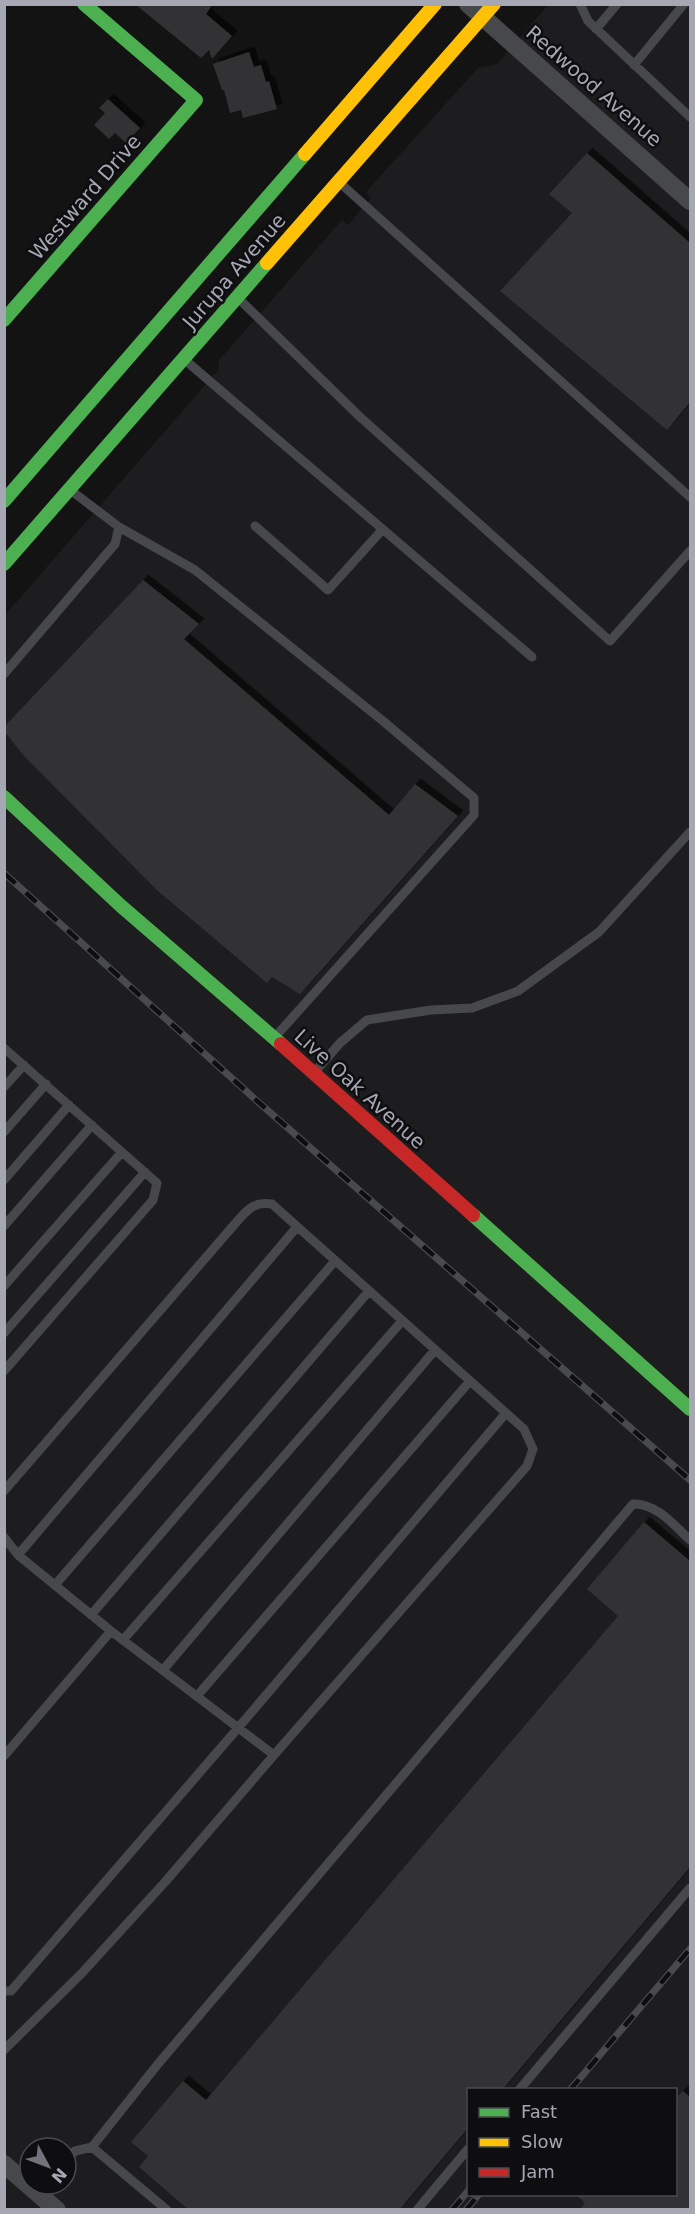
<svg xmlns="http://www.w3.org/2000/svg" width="695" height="2214" font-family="'DejaVu Sans',sans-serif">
  <defs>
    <filter id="shadow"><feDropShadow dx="5.5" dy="-5.5" stdDeviation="0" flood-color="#0009"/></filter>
  </defs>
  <rect width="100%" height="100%" fill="#131313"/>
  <path fill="#1d1d1f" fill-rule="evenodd" d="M548,5h142v2204l-685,1v-1595l214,-246v-9l123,-140 6,5 23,-27 -5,-6 112,-124 19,-4zM468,2090h208v104h-208zM30,2148h36v36h-36z"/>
  <path fill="#323234" filter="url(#shadow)" d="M135,4h78l-7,10 26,22 -20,23 -3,-9 -8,8z
    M249,52l5,15 7,-2 5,17 3,-1 8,28 -34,9 -2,-8 -11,3 -6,-23h-2l-9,-26z
    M108,99l32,29 -14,15 -11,-10 -6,6 -15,-14 11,-12 -6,-5z
    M587,153l103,90v159l-23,28 -167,-139 72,-78 -23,-19z
    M143,580l56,44 -15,15 205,176 26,-31 43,32 -158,178 -28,-17 -5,6 -109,-92 -133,-134 -21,-26v-4z
    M644,1522l46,39v306l-188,223h-34v38l-69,82h-210l-50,-43 9,-11 -17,-14 52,-61 23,19 412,-484 -31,-27z
    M683,2091l7,6v113h-110l5,-7 -10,-9h100v-95z"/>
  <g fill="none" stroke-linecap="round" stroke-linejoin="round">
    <path stroke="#47484c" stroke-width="9" d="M580,4l8,17 102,96
      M596,29l21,-25
      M634,65l50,-61
      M340,183l350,314
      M239,299l120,117 251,225 80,-90
      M185,360l347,297
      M255,526l73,64 54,-60
      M119,527l76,43 188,151 91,77v17l-199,222
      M4,674l111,-130 4,-17 -46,-35
      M4,1048l153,135 -4,17 -149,171
      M314,1073l26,-30 27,-23 64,-10 41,-2 46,-17 81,-59 91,-100
      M4,1087l20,-22
      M4,1132l42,-48
      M4,1180l65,-75
      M4,1226l88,-101
      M4,1286l118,-134
      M4,1333l141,-161
      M4,1491l236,-273c10,-11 16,-16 32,-14l252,225 9,20 -6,17 -253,289
      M4,1537l14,18 93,76 163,124 -109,127 -83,91 -78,77
      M18,1555l279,-328
      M55,1585l280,-324
      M91,1615l278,-324
      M123,1640l279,-319
      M163,1670l272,-320
      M197,1696l273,-315
      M4,1756l107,-125
      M4,1991h7l227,-263 268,-315
      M519,2090l171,-202
      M92,2147l66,-83 475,-560c23,-1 41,21 57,36
      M66,2161l9,-10 17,-4 75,63
      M417,2210l51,-61"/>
    <path stroke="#47484c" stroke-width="18" d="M468,4l222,197
      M4,2164l53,46"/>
    <path stroke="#4caf50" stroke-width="14" d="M4,320l192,-220 -112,-96
      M4,501l301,-347
      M4,564l263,-301
      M4,797l117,109 160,138
      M473,1215l217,194"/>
    <path stroke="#ffc107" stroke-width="14" d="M305,154l130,-150
      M267,263l227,-259"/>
    <path stroke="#c62828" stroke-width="14" d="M281,1044l192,171"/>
    <g stroke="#494a4c" stroke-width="7">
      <path id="rail" d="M5,874l251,226 434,380
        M570,2090l120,-141
        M452,2210l16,-19
        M466,2210l13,-16"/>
    </g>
    <use href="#rail" stroke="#0e0d0f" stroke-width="4.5" stroke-dasharray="14" stroke-linecap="butt"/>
  </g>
  <g text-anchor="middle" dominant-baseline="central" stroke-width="5" stroke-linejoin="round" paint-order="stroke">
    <g font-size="20" fill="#a5a7b3" stroke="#0e0d0f">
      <text transform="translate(594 86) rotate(41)">Redwood Avenue</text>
      <text transform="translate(85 197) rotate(-49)">Westward Drive</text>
      <text transform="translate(234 271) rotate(-49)">Jurupa Avenue</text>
      <text transform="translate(360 1089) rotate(42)">Live Oak Avenue</text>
    </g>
  </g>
  <rect width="695" height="2214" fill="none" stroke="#a5a7b3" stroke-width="12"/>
  <rect x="467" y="2088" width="210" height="108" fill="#0e0d0f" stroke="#4a4b51" stroke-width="1.5"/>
  <rect x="479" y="2108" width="30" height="9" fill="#4caf50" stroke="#4a4b51" stroke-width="1.5"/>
  <text x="521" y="2118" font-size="18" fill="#a5a7b3">Fast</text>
  <rect x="479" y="2138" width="30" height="9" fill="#ffc107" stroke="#4a4b51" stroke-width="1.5"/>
  <text x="521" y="2148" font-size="18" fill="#a5a7b3">Slow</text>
  <rect x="479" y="2168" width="30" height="9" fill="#c62828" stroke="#4a4b51" stroke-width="1.5"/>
  <text x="521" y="2178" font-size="18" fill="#a5a7b3">Jam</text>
  <g transform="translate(48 2166) rotate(131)"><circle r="28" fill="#0e0d0f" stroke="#4a4b51" stroke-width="1.5"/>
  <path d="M0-4.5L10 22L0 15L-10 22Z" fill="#72737b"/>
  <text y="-9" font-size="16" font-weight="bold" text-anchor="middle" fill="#a5a7b3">N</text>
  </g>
</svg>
